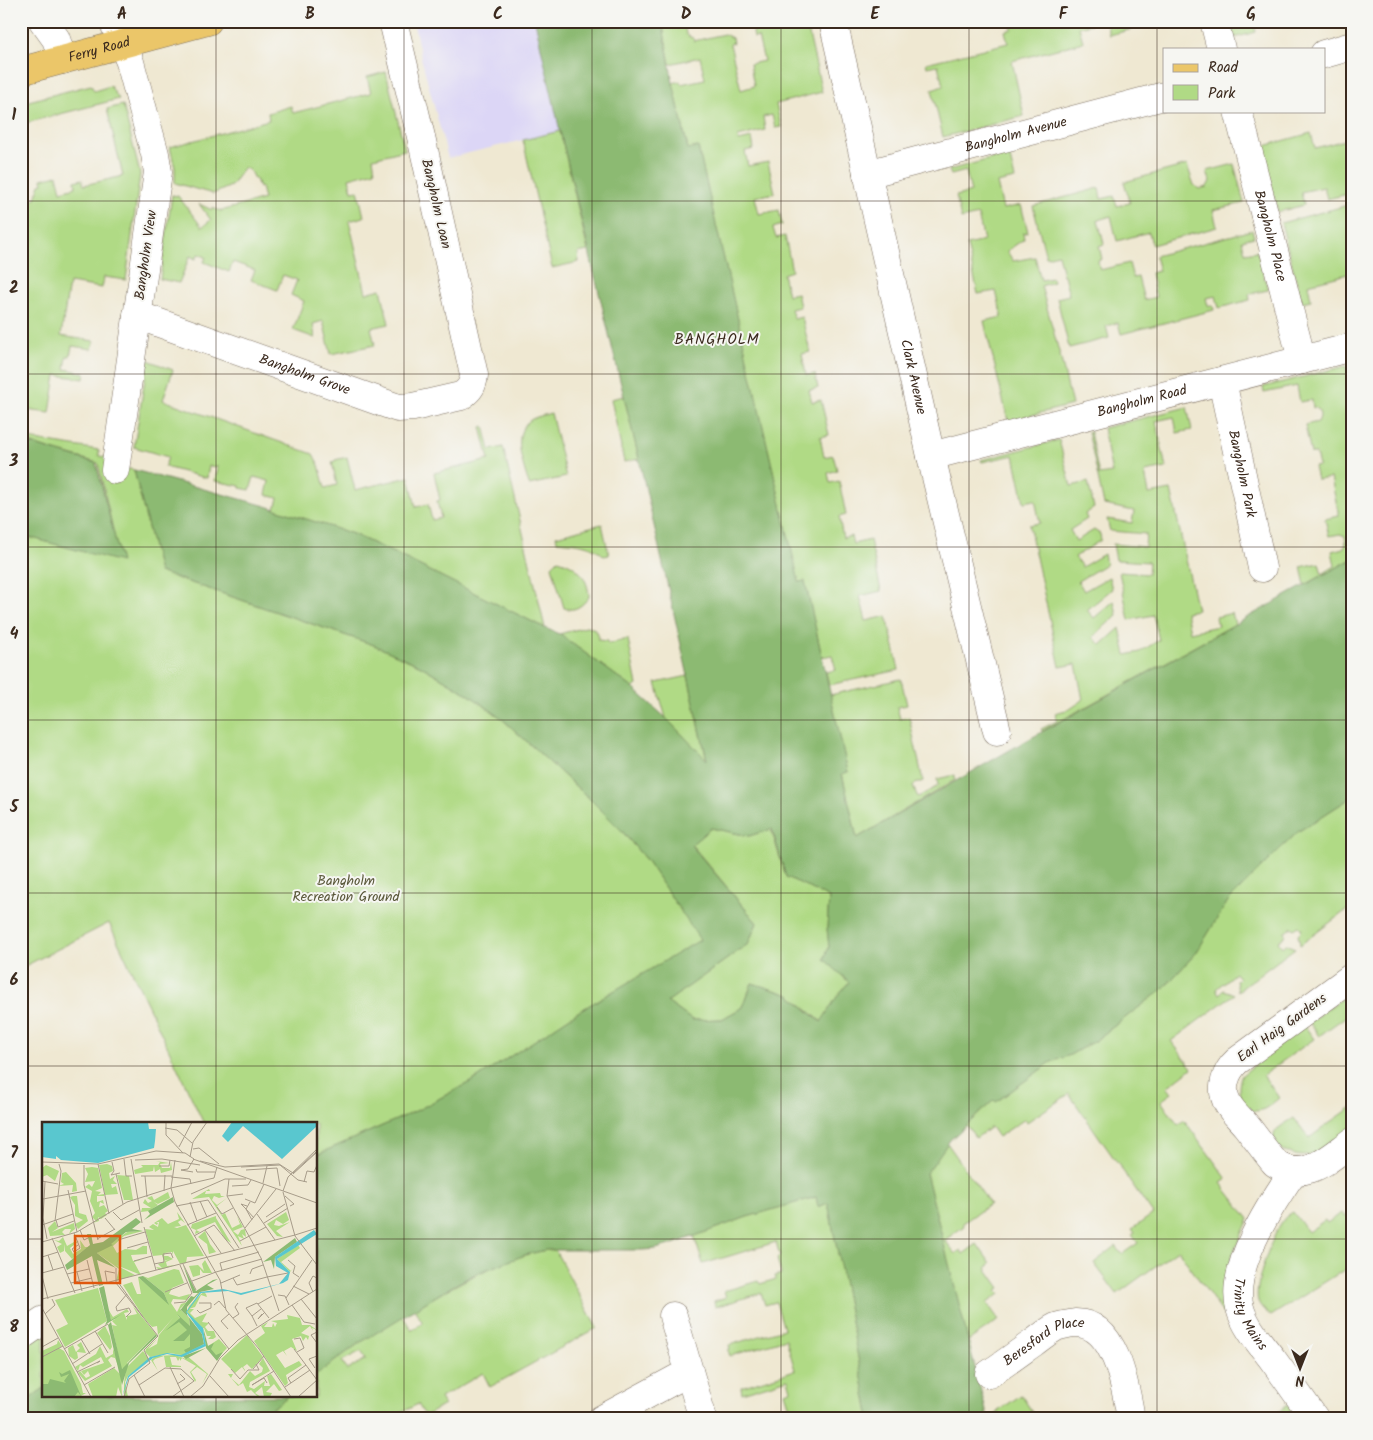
<svg xmlns="http://www.w3.org/2000/svg" width="1373" height="1440" font-family="Kalam,sans-serif">
  <rect width="100%" height="100%" fill="#f6f6f2"/>
  <filter id="ink" filterUnits="userSpaceOnUse"><feTurbulence type="fractalNoise" baseFrequency=".02" numOctaves="2"/><feDisplacementMap in="SourceGraphic" scale="10" xChannelSelector="R" yChannelSelector="G"/><feConvolveMatrix kernelMatrix="1 2 1 2 8 2 1 2 1" color-interpolation-filters="sRGB"/></filter>
  <filter id="wash" filterUnits="userSpaceOnUse"><feTurbulence type="fractalNoise" baseFrequency=".0096" numOctaves="4" result="noise"/><feDisplacementMap in="SourceGraphic" scale="20" xChannelSelector="R" yChannelSelector="G"/><feGaussianBlur stdDeviation="1.12" result="paint"/><feColorMatrix in="noise" values="0 0 0 0 0 0 0 0 0 0 0 0 0 0 0 0 0 1.4 0 .05"/><feComposite in="paint" operator="in"/></filter>
  <g filter="url(#wash)">
    <rect width="100%" height="100%" fill="#efe8d2"/>
    <path fill="#dcd6f6" d="M413,21h122l25,110 -112,27 -27,-101z"/>
    <path fill="#b0da85" stroke="#768252" fill-rule="evenodd" d="M662,21h27c-6,7 -5,15 4,17l1,3 30,-7 8,4 1,5 -3,1 11,46 13,-4 -4,-22 14,-3 -6,-24 -4,1 -1,-5 3,-9 11,-3h39l16,71 -46,12 5,23 -6,1 -3,-13 -9,2 2,13 -27,7 1,4 13,-3 2,11 -9,2 3,15 20,-4 7,31 -20,4 4,17 20,-4 3,15 -9,3 3,10 9,-2 7,35 -9,3 5,21 9,-2 3,14 -9,2 3,10 8,-2 8,35 -8,2 4,21 9,-1 3,14 -9,2 3,12 9,-2 8,35 -9,2 4,20 9,-2 4,15 -9,3 2,10 9,-2 7,34 -7,2 4,21 8,-2 2,8 17,-4 11,51 -21,5 6,25 21,-5 12,54 -70,15 -3,-13 10,-2 -4,-15 -10,2 -17,-75 -6,1 -101,-436 -10,2 -15,-66 7,-2 1,3 24,-5 -5,-22 -30,7z
      M1014,21h88l-23,6 4,15 -71,19 12,55 -81,21 -11,-47 11,-4 -5,-21 -11,2 -1,-4 82,-20 -3,-12 7,-2 -1,-4 3,-1z
      M1106,21h25l2,8 -24,6z
      M1230,21h23l3,11 -22,6z
      M386,72l19,78 -32,8 2,13 -26,7 3,13 6,-1 6,27 -15,4 17,72 15,-4 8,35 -18,4 4,17 -44,9 -8,-33 -10,3 2,14 -22,-8 11,-29 -13,-6 6,-15 -14,-5 -6,15 -26,-10 4,-10 -22,-8 -4,10 -25,-10 2,-5 -8,-3 -2,5 -6,-3 -11,27 -19,-4 12,-84 6,1 24,31 9,-7 -12,-16 13,6v-2l9,3 43,-12 -3,-12 -2,1 -3,-9h-2l-4,-8 -6,-4 -13,19 -18,8 -38,-11v-15l-5,-21 99,-27 -1,-7 23,-7 2,7 78,-20 -4,-16z
      M91,85l3,6 16,-5 9,13 -98,25v-21z
      M123,105l17,69 -14,106 -22,-3 -2,11 -33,-5 -8,53 33,5 -2,8 -20,-3 -2,10h-3l-2,13 20,4 -1,6 -28,-4 -6,38 -24,-3 -4,28 77,12v6l24,5 2,7 9,2 25,102 215,73 47,21 44,26 35,25 92,84 29,29 26,31 54,79 -123,72 -102,67 -62,33 -98,43v-31h-112l-95,-201 -88,45v-433l99,26 -22,-98 -77,-22v-239l14,-3 5,-15 3,-1 -1,-4 15,-4 4,16 15,-4 -1,-6 7,-2 2,6 39,-9 -16,-67z
      M560,131l28,120 -10,2 1,9 -27,6 -29,-128z
      M1311,133l4,15 37,-10v55l-25,6 -3,-12 -23,5 3,13 -26,7 -17,-65z
      M1009,154l6,25 -18,4 6,26 18,-4 7,27 -5,1 1,6 -17,12 6,10 22,-4 6,23 11,-2 1,4 -12,4 20,73 11,46 -64,16 -24,-100 18,-4 -6,-26 -18,3 -11,-49 17,-4 -6,-26 -17,4 -5,-23 15,-4 -5,-21 -15,4 -2,-5z
      M1234,164l10,39 -31,7 4,17 -65,18 -3,-13 -32,9 -6,-25 -13,4 6,24 -5,2 3,13 -4,2 2,9 29,-7 4,15 5,-1 6,23 12,-3 -5,-24 8,-2 -4,-15 97,-26 2,7 -12,3 3,13 12,-2 11,39 -19,4 1,6 -31,8 -3,-12 -10,2 2,8h5l1,4 -93,24 -3,-11 -12,3 3,12 -40,10 -12,-50 12,-3 -5,-20h-1l-5,-21 -12,3 -13,-51 66,-18 2,11 13,-3 3,10 13,-3 -6,-21 63,-17 7,20 5,4 8,-2 3,-6 -3,-10z
      M1352,204v69l-44,11 3,16 -9,2 -21,-79z
      M148,360l25,10 -10,30 150,54 6,11 6,23 12,-3 -5,-23 3,-1v-1l12,-3 8,33 54,-13 7,30 12,-3 4,16 9,-2 -4,-17 3,-1 -6,-27 55,-13 -8,-33 3,-1 6,24 13,-3 42,181 -147,-73 -45,-21 -78,-25 3,-11 -12,-3 3,-14 -15,-4 -4,13 -10,-2v-2l-25,-5 3,-14 -9,-1 -2,12 -5,-1 -37,-10 3,-10 -34,-10z
      M1346,366l6,23v33l-2,1 2,8v128l-47,26 -4,-18 18,-4 3,11 13,-8 -3,-15 11,-3 3,-4 -1,-8 -5,-2 -11,2 -4,-17 14,-3 -8,-38 -14,2 -3,-13 5,-1 -3,-12h-5l-6,-29 13,-3c3,-6 3,-10 -3,-15l-2,1 -1,-8 -12,2 -3,-16 -33,7 -1,-6z
      M624,396l15,63 -15,3 -13,-63z
      M1187,407l5,23 -15,3 -3,-16 -18,4 10,47 -21,4 4,22 22,-4 26,120 -11,2 4,20 28,-6 -2,-9 16,-4 3,11 -193,107 -1,-2 16,-8 -2,-8 15,-4 13,-9 -7,-36 -16,3 -31,-142 11,-2 -5,-23 -11,2 -10,-47 -32,7 -1,-2 78,-20 12,46 17,-4 6,26 -9,6 2,5 -17,11 6,11 18,-11 6,4 1,6 -26,17 7,10 22,-13 2,10 -28,17 6,10 25,-14 3,12 -25,21 7,8 20,-17 3,14 -24,22 8,8 19,-17 6,27 14,-3 19,-12 -6,-25 -24,5 -10,-48 29,2 1,-12 -33,-2 -3,-16 32,3 1,-13 -36,-3 -3,-12 25,4 2,-12 -30,-6 -16,-73h2l9,43 13,-2 -9,-45z
      M551,413l15,64 -37,8c-5,-19 -20,-53 3,-66 6,-3 13,-4 19,-6z
      M602,524l7,31 -5,1c-12,-13 -30,-13 -47,-15l-1,-5z
      M558,560c19,5 30,17 31,37 -7,9 -14,15 -25,11l-12,-42z
      M586,627l7,1 5,6v6l9,1 1,3 20,-5 9,46 -4,3 -74,-54z
      M688,676l19,85 -41,-43 -10,-35z
      M901,679l6,26 -10,2 3,12 9,-2 14,64 -8,3 -2,3 5,10 20,-11 -1,-7 18,-4v5l-98,58 -15,-65 6,-1 -18,-77z
      M1352,797v109l-52,39 -2,-11 4,-4 -3,-4 -5,3 -2,-2 -8,6 2,2 -8,7 4,5 3,-3 10,4 -57,43 -2,-10 3,-3 -4,-5 -19,16 3,5 5,-4 10,4 -63,47 21,27 -25,19 5,6 -11,8 17,24 6,-5 43,59 -6,4 28,36 -18,39 -3,14 -1,47 -47,-66 -1,-4 -62,45 -23,-31 22,-17 6,8 16,-11 -6,-8 3,-2 -3,-4 21,-15 -84,-120 -42,28 -2,-3 -27,18 -7,-10 -15,11 -10,-13 28,-25 2,2 55,-40 19,-7 26,-15 67,-51 33,-36 32,-52 53,-53 18,-17z
      M711,828l38,8 22,-7 15,48 16,7 27,14 -2,30 2,19 -4,12 24,23 -11,13 -16,27 -32,-27 -38,-12 -9,24 -21,12 -30,1 -25,-18 81,-58 9,-21 -66,-79z
      M1352,991v21l-33,24 -10,-14z
      M1304,1025l10,14 -51,36 16,23c-10,8 -17,16 -31,12 -9,-13 -11,-18 -7,-34z
      M1352,1107v20c-12,9 -28,24 -42,28 -11,4 -40,-5 -36,-20 1,-7 14,-13 20,-17l15,20z
      M947,1143l43,61 -27,19 1,3 -19,14 10,14 6,-4 2,4 14,-10 14,20 -5,4 14,20 -3,2 3,4 -13,9 12,17 -31,21 -42,-168 5,-6z
      M816,1197l3,10 9,-5 42,217h-69l-3,-10 -7,2 -6,-19 6,-2 -3,-11 -46,14 -1,-6 54,-17 -9,-31 -56,17 -2,-6 2,-1 -1,-4 55,-16 -8,-27 -11,3 -4,-12 -46,14 -1,-6 12,-4 -2,-6 34,-10 2,3 16,-5 -1,-3 6,-2 -4,-16 3,-2 -4,-14 -73,22 -9,-28 53,-19z
      M1293,1212l15,20 17,-12 2,3 15,-10 3,4 7,-5v53l-81,51c-5,-4 -11,-9 -13,-15 -5,-15 16,-70 26,-82 2,-3 6,-5 9,-7z
      M546,1250h9l42,78 -107,59 -7,-14 -43,25 4,7 -19,11 -7,-12 -29,15h-130l29,-23h28v-21l42,-31 45,-28 8,14 12,-7 -9,-14c43,-25 83,-49 132,-59zM361,1351l5,8 -19,11 -5,-9z
      M44,1332v56l-23,17v-57z
      M1021,1395l16,24h-49v-1z
      M1288,1405l10,14h-29z"/>
    <path fill="#8cba72" stroke="#647248" fill-rule="evenodd" d="M535,21h127l11,62 15,66 10,-2 101,435 6,-1 43,191 -6,2 15,64 165,-95 330,-184v238l-53,34 -18,17 -53,53 -32,52 -33,36 -67,51 -26,15 -19,7 -55,40 -2,-2 -44,40 -19,27 -5,6 62,246h-118l-42,-216 -10,4 -2,-10 -69,20 -71,26 -20,6 -14,1h-96l-21,5 -50,19 -24,13 -93,57 -42,31v-220l98,-43 62,-33 102,-67 122,-72 -53,-79 -26,-31 -29,-29 -92,-84 -35,-25 -44,-26 -47,-21 -215,-73 -25,-102 132,36 87,28 45,21 147,73 14,6 74,54 33,30 41,42 -68,-301 -79,-328zM711,828l38,8 23,-7 14,48 16,7 27,14 -2,30 2,19 -5,12 25,23 -11,13 -17,27 -31,-27 -38,-12 -9,24 -21,12 -30,1 -25,-18 81,-58 9,-21 -66,-78z
      M21,441l75,22 25,99 -100,-27z
      M44,1388v8h244l-29,23h-238v-14z"/>
  </g>
  <g filter="url(#ink)">
    <g fill="none" stroke-linecap="round" stroke-linejoin="round">
      <g stroke="#7a6c5d" stroke-width="29">
        <g id="minor">
          <path d="M43,21l13,18 7,21"/>
          <path d="M113,21l17,41 25,92 3,18 -43,298"/>
          <path id="s1" d="M833,21l98,435 66,275"/>
          <path d="M1214,21l7,28"/>
          <path d="M1324,54l28,-8"/>
          <path id="s2" d="M1238,111l64,249"/>
          <path id="s3" d="M867,174l297,-78"/>
          <path id="s4" d="M137,315l261,93 15,-1 48,-11c9,-6 12,-11 13,-21l-52,-234 -29,-120"/>
          <path id="s5" d="M1222,381l40,187"/>
          <path id="s6" d="M931,456l421,-109"/>
          <path d="M1352,977l-115,84c-11,10 -18,28 -9,43 5,9 14,16 20,24 9,12 18,24 27,35 29,21 53,-4 77,-21"/>
          <path id="s7" d="M1293,1172c-22,32 -64,96 -53,136 5,19 21,36 33,52 14,19 28,39 42,59"/>
          <path d="M673,1316l30,103"/>
          <path d="M21,1336l23,-16"/>
          <path id="s8" d="M989,1374c15,-10 30,-21 44,-31 7,-5 15,-12 23,-16 5,-2 12,-3 19,-4 41,-1 51,66 56,96"/>
          <path d="M602,1419l87,-47"/>
        </g>
      </g>
      <g stroke="#7a6c5d" stroke-width="29">
        <g id="major">
          <path id="s9" d="M21,71l187,-50"/>
        </g>
      </g>
      <use href="#minor" stroke="#fff" stroke-width="28"/>
      <use href="#major" stroke="#ebc669" stroke-width="28"/>
    </g>
  </g>
  <path fill="none" stroke="#3b2a1e" stroke-width="1" stroke-opacity="0.55" d="M216,21v1103M404,21v1398M592,21v1398M781,21v1398M969,21v1398M1157,21v1398M21,201h1331M21,374h1331M21,547h1331M21,720h1331M21,893h1331M21,1066h1331M21,1239h23M316,1239h1036M216,1396v23"/>
  <g text-anchor="middle" dominant-baseline="central" stroke-width="4" stroke-linejoin="round" paint-order="stroke">
    <g font-size="14" fill="#3b2a1e" stroke="#f6f6f2">
      <text stroke="none"><textPath href="#s9" startOffset="81">Ferry Road</textPath></text>
      <text stroke="none"><textPath href="#s3" startOffset="154">Bangholm Avenue</textPath></text>
      <text transform="translate(436 204) rotate(77)">Bangholm Loan</text>
      <text stroke="none"><textPath href="#s2" startOffset="129">Bangholm Place</textPath></text>
      <text transform="translate(146 255) rotate(-82)">Bangholm View</text>
      <text stroke="none"><textPath href="#s4" startOffset="178">Bangholm Grove</textPath></text>
      <text stroke="none"><textPath href="#s1" startOffset="365">Clark Avenue</textPath></text>
      <text stroke="none"><textPath href="#s6" startOffset="218">Bangholm Road</textPath></text>
      <text stroke="none"><textPath href="#s5" startOffset="95">Bangholm Park</textPath></text>
      <text transform="translate(1282 1028) rotate(-36)">Earl Haig Gardens</text>
      <text stroke="none"><textPath href="#s7" startOffset="158">Trinity Mains</textPath></text>
      <text stroke="none"><textPath href="#s8" startOffset="65">Beresford Place</textPath></text>
    </g>
    <g font-size="14" fill="#585638" stroke="#f6f6f2">
      <text x="346" y="881">Bangholm<tspan x="346" dy="16">Recreation Ground</tspan></text>
    </g>
    <g font-size="15" letter-spacing="1" fill="#3b2a1e" stroke="#f6f6f2">
      <text x="717" y="340">BANGHOLM</text>
    </g>
  </g>
  <g transform="translate(42 1122)">
    <rect width="275" height="275" fill="#efe8d2"/>
    <path d="M114,39l13,2 -9,1 2,4h8l1,-6 1,8 -11,3 -1,-4 -5,3 -1,-6 -1,5 -18,3 -1,-4 9,-3 -2,-2h17l2,-3zM65,42l5,2 1,5 -4,2 1,6 5,-3 -2,4 4,4h-6l1,4 4,-2 2,8 -13,1 -6,-30zM4,43l13,6 -4,10 -8,-6 -5,2v-9zM50,45l6,1 4,20 -7,3 6,1 -3,3 6,-1v2h-7v6l6,-2 1,4 -4,-2 -1,5 5,-2 4,6 -3,2 2,2 -6,4 -3,-2 1,4 -6,2 3,-2 -4,-4 3,-4 -5,-12 2,-10 -7,-4 4,-3 3,3 3,-6 -10,1 3,-8 -3,-6zM24,50l10,11 1,8 -5,1 1,-7 -15,1 6,-2 -3,-2 1,-9zM75,53l12,1 4,24h-9zM167,67l1,2h-4l-1,3 15,-1 1,3h4l-6,2 -5,-2 -2,4 5,5 10,-7 -10,8 5,9 3,-2 7,15 8,-4 -3,-8 6,11 -10,4 5,4 3,-5 4,-1 1,8 -4,-3 2,5 -6,-3 4,10 -33,-49 -17,2zM126,70l2,6 -12,6 -4,-2 4,3 -9,6 -8,1 1,-4h9l-8,-5 2,-4 3,4 4,-2 -5,-3 5,-2 2,4zM31,74h4l2,17 7,2 2,6 -10,8 -3,-5 8,-4 -8,-4v-11l-5,-8zM135,90l8,11 -4,-3 -3,2 3,4 -7,1 3,1 9,-3 18,31 -17,1 -1,6 -6,1 -7,-13v4l-1,-3 -7,1 -1,3h4l5,3 -7,3 1,4 9,-1 -17,5 -3,-3 6,1 -4,-4 12,-5 -6,2 -2,-6 -9,1 -8,-27 9,1 -5,-3 4,-3 5,3 1,-5h-3l2,1 -1,2 -3,-2 8,-5 6,6 11,-5zM244,90l3,8 -6,4 -7,-4 -2,5 5,1 11,-4 -14,9 7,6 -6,-1 -10,-12zM174,94v2l15,25 -6,-4 -10,-17 -19,8 4,2 -5,2 1,-4 -5,-2 1,-4zM13,99l3,7 -6,4 22,-9 1,6 -6,5 2,-5h-6l-3,3 3,3 -15,1 -2,-8zM96,109h5l-19,5 -11,10 4,7 8,-4 11,1 10,-6 -3,2h4v8l-16,1 2,6 11,-2 -10,3 7,13 -25,-10 19,10 -19,6 3,-12 -22,-16 30,-21zM163,109l5,13 6,8 -7,2 -2,-10 -9,-7zM32,112l1,8 4,-1 -9,7 3,6 8,-5 -1,-9 5,7h3l-16,12 -7,-8 -1,-7v7l-4,2 -3,-6 5,-3 -8,-4 5,1 4,-4 4,9 7,-4zM256,123l2,3 -19,14 10,9 3,-4 -4,5 -13,-13zM163,138l7,13h-9l-3,-4v6l-7,2 -4,-11 9,-1 6,6 -2,-7zM132,147l5,1 5,13 -12,5 -3,6 10,3 11,-3 -3,6 -14,-1 -2,4 6,9 4,-8 6,-2 -7,7 9,9 1,9 -13,-12 26,30 -18,9 23,20 -6,10 5,-10 -10,-7 -6,5 5,8 -1,2 -5,-10 6,-6 -14,-8 -2,3v-3l-2,3 -2,-4h-6l2,8 9,1v1h-15l-2,-11 -9,3 -2,2 5,10 -7,-11 5,-4 19,-1 11,4 -5,-4 -11,-2 -20,4 -5,-5 1,-3 11,-10 -9,10 9,-5 2,-9 14,-17 -15,17 -1,-9 -5,1 -8,-9 -21,-33 9,-3 5,12h4l-3,-17 30,26 -4,-10 -21,-17 5,2zM56,166l9,33 -42,26 -9,-17 12,-6 -13,-24zM162,170l2,2 1,3 -6,-2 -6,12 -6,2h5l-4,4 5,5 12,-5 -5,9 7,1 -4,4 3,4h6l2,6 -3,2h-5l3,-3h-4l-3,-8h-5l-12,-16 2,-6 12,-12zM91,184l23,28 -29,29v4l16,-16 6,8 -21,17 -3,6 3,15h-4v-14l2,-15 -5,1 -9,-44 5,1 -5,-5 3,-2 -4,1 -3,-11 5,8 14,-8 2,3 -5,1 3,7v-4l10,-2zM245,193l13,3 2,7h8l7,5 -5,-2 1,3 -3,-5 -9,7 8,3 -1,4 -2,-3 -3,4 -2,-5 -9,3 5,12 -6,-4 -7,4 3,5 -4,-5 -7,4 9,13 14,-7 3,4 -16,10 2,8 -3,3 -31,-45 11,-8 -4,-7 7,-4 -4,5h8l1,-4 2,4 2,-4 -6,-2 17,-2zM63,204l5,10 2,11 -2,3 -13,-17zM205,213l16,22 -11,12 -5,-5 -4,3 2,3v1l-3,-4 -7,6 -14,-14zM177,217l8,9 -10,11 -9,-13zM16,218l4,6 -13,8 10,-6 5,3 17,33 2,9h3l-5,3 5,1h-44v-46l15,-7zM39,220l5,11 -9,-1 1,6 -3,2 -6,-4 -1,-8 5,-3 3,7 4,-4 -3,-3zM58,224l6,12 7,-4v-5l3,6 3,13 -4,-10 -4,-1 -3,3 4,6 -27,15 -7,-8 2,-2 6,7 4,-2 -2,-5 -4,4 -3,-4 23,-8 -3,-6 -18,10 -3,-2 -2,6 -3,-4 21,-13zM221,236l7,13 -20,11 -1,5 5,2 11,-8 -1,5h6l-3,-10 4,-2 11,16 -3,1 -5,-7 -8,8 6,1 -2,4h-6l-2,-10 -7,6 6,4h-3l-7,-7 -4,2 -4,-9 -5,3 -7,-8 -3,-4h5l-2,4 8,7 11,-14 5,5 7,-4 1,-4 -4,-4zM72,246l7,7 1,22 -4,-10 -2,10h-23l-5,-13z" fill="#b0da85"/>
    <path d="M131,75l1,5 -30,18 6,-6 -2,-3zM94,96l5,4 -9,7 11,2 -17,1 -15,12 2,1 -16,8 19,15 -19,-8 6,25 -4,1 -7,-30 -25,14 -2,-5 25,-20 -3,-11h4l2,10 10,-2zM253,116l2,4 -22,15 -1,12 -3,-9 -8,2zM141,143l13,26 17,-11 5,-1 -11,6 7,4 -14,3 -13,15v8l15,19 2,10 -18,9 -2,-3 6,-3v-13l-6,7h-11l14,-11 -8,-8 -14,9 15,-13 -3,-4 -19,20 19,-20 13,12 -1,-8 -8,-8 -2,2 12,-16 3,1 4,-4h-5zM101,154l21,17 5,12 -31,-28zM62,164l7,34 11,-6 -17,11 2,-4 -8,-33zM69,200l11,47 34,-35 1,2 -28,27 -7,22 -14,-60zM161,205l5,19 6,-3 -3,6 5,6 7,-3 -6,9 -11,-13 -20,11 -3,-3 23,-8zM28,248l11,26 -3,-4 -4,5h-32v-13h6l2,-5 16,4 -2,-2 5,-7 -8,3 -2,-5 3,2z" fill="#8cba72"/>
    <path d="M0,0h106l1,7h-5h12l-1,12 -1,7 -56,15 -37,-3 -5,-4v3l-14,-2zM190,0h85v4l-35,33 -39,-33 -15,16 -6,-6zM272,108l3,4 -40,25 13,13 -2,8 -5,3 -42,12 -13,-4 -27,2 -14,19 16,16 3,18 -24,11 -15,-3 -14,4 -24,19 -7,20 6,-21 22,-19 17,-4 14,2 23,-11 -2,-10 -16,-22 14,-20 23,-3 18,4 38,-9 9,-11 -12,-7 -1,-9z" fill="#59c7cf"/>
    <path fill="none" stroke="#a79c8a" stroke-width="1" d="M124,0v13l17,18M123,6l12,2 15,13M137,25l13,-25M151,27l6,-1 20,16M148,35l3,-15 14,-20M82,37l2,17h6M89,37l11,64M151,37l124,44M93,38l27,-1 38,6M133,38l-4,28 4,14 45,78 6,30 33,39 32,48M158,39l25,6 54,-3 14,9 24,-22M0,40l56,2 58,-13 29,2 9,6M70,40l2,9 -3,4 9,-2M56,42l11,50M42,43v20l14,55M117,44h10l1,-6M199,45l39,-2 18,15 9,2M154,47l1,3h18M204,48l31,-2 3,18M151,50l-12,-2 7,-1 6,-10M74,52l7,30M251,52l24,-22M99,54h31M103,54l2,21M129,55l19,2 1,5M187,57l-2,17 34,62 18,53M0,59l16,3M3,60l-2,36 4,21M262,60l3,-11 7,1 3,-7M221,61l4,-17M190,64l16,-1 3,-5M129,66l43,-10 3,-11M26,68l9,42M122,69l1,-16M241,69l5,-14 29,-28M241,70l12,44 22,29M149,72l34,-15h21M185,74l16,-2M243,74l9,8 -4,2M1,77l43,-8M203,77l10,4 9,-19M158,79l7,16M148,80l7,19M134,84l32,-6 31,48M205,84l-6,-2 5,5 4,-7M175,85l5,7 11,-6M71,90l8,8 18,-10M215,92l18,26M224,95l19,-13M63,96l10,12M14,98l2,7 16,-6M210,98l-6,-11 8,9M13,99l6,-50 -2,-7M222,101l24,-15M0,103l31,-11M145,103l29,-12M102,105l12,43M203,106l31,-39M38,108l4,10 4,-2M163,108l16,23M32,111l6,15 -6,4 -2,-3 6,-4M253,113l22,-7M152,114l20,-11 21,26M10,116l23,55M55,117l18,-10M76,118l27,-8M198,119l26,-14M0,120l35,-10 50,-30 44,-14M85,126l21,-6M6,133l5,15M0,135l16,-5M45,138l7,28M246,138l7,6 -2,7 6,4M92,139l18,-5M112,142l10,-2 -1,-8 8,-1 2,5M141,142l13,26M74,146v15l42,53 -14,14 6,13 -21,16 -5,18M180,148l-2,-7 39,-11M35,150l5,19M174,150l46,-13M0,151l22,-6M25,152l22,-5M208,152l2,-5 11,-4M0,154l6,23M225,155l21,-4M191,156l4,7 30,-8M150,159l24,-9M65,160l-2,-11 10,2M76,160l25,35M29,161l21,-5M179,161l19,-8M251,164l16,8M123,170l22,-9M271,170l-4,-9 4,-7 4,2M236,173l7,1 4,9M244,176l26,-38M0,177l253,-64M259,177l16,20M132,181l11,-1 7,-9 -12,-28M216,182l14,-8M172,183l5,-4 6,7M250,183l12,17 11,2M0,186l49,89M155,188l3,3 11,-5v-5h-12M3,192l10,-9 -3,-6M220,192l-4,5 7,-7M210,194l-6,-8 11,-5 12,15M84,195l5,-5 -2,-4 -12,3 -1,-4 11,-13M191,196l6,-4 -4,-7 3,-4M166,200l21,27M215,204l-5,-10 9,-7M186,207l-7,-8 8,-7M53,209l13,22M275,210l-6,3 6,8M39,217l9,15M252,217l6,-1 4,10 -7,4M0,225l16,-9M22,227l44,-25M252,227l23,31M0,235l21,-11M30,242l30,-20M128,245l14,30M273,246l-6,-9 8,-3M189,247l9,10 8,-9h11l-3,-6M211,247l11,-13M35,250l23,-11 -3,2M92,253l11,22M168,254l19,21M225,261l-3,-5 -12,7 22,-14M249,261l-3,-5 18,-13M135,262l8,-5 -5,-5M42,263l31,-18M97,263l26,-17 16,1 13,12 -22,16M243,265l25,-17M148,275l13,-11 17,-28 18,-18 79,-51M256,275l19,-17"/>
    <path fill="#df570d" fill-opacity="0.15" stroke="#df570d" stroke-width="2.5" d="M33,114h45v47h-45z"/>
    <rect width="275" height="275" fill="none" stroke="#3b2a1e" stroke-width="2.5"/>
  </g>
  <rect width="1373" height="1440" fill="none" stroke="#f6f6f2" stroke-width="55"/>
  <rect x="1163" y="48" width="162" height="65" fill="#f6f6f2" stroke="#aba49d"/>
  <rect x="1173" y="64" width="25" height="8" fill="#ebc669" stroke="#aba49d"/>
  <text x="1208" y="72" font-size="15" fill="#3b2a1e">Road</text>
  <rect x="1173" y="85" width="25" height="15" fill="#b0da85" stroke="#aba49d"/>
  <text x="1208" y="98" font-size="15" fill="#3b2a1e">Park</text>
  <g transform="translate(1300 1368) rotate(180)" stroke="#f6f6f2" stroke-width="4" paint-order="stroke">
  <path d="M0-4L9 19L0 12L-9 19Z" fill="#3b2a1e"/>
  <text y="-8" font-size="14" font-weight="bold" text-anchor="middle" fill="#3b2a1e">N</text>
  </g>
  <rect x="28" y="28" width="1318" height="1384" fill="none" stroke="#3b2a1e" stroke-width="2"/>
  <g font-size="16" text-anchor="middle" font-weight="bold" fill="#3b2a1e">
    <text x="122" y="19">A</text>
    <text x="310" y="19">B</text>
    <text x="498" y="19">C</text>
    <text x="686" y="19">D</text>
    <text x="875" y="19">E</text>
    <text x="1063" y="19">F</text>
    <text x="1251" y="19">G</text>
    <text x="14" y="120">1</text>
    <text x="14" y="293">2</text>
    <text x="14" y="466">3</text>
    <text x="14" y="639">4</text>
    <text x="14" y="812">5</text>
    <text x="14" y="985">6</text>
    <text x="14" y="1158">7</text>
    <text x="14" y="1332">8</text>
  </g>
</svg>
